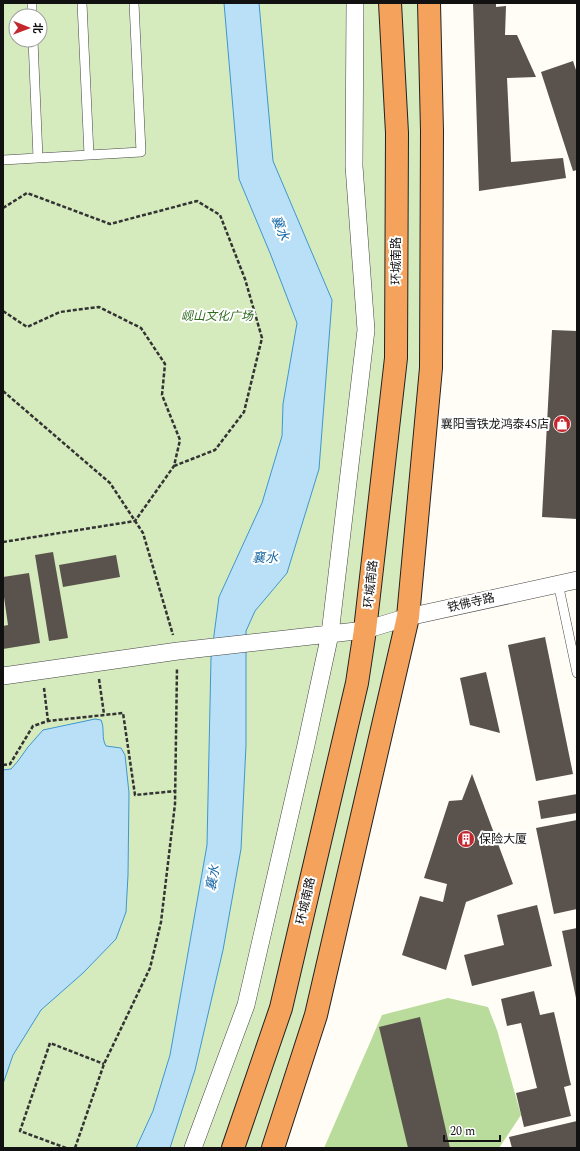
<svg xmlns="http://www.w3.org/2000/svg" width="580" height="1151" font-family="Spectral,'Noto Sans SC',serif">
  <rect width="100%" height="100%" fill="#fffdf5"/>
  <path fill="#d5ebbd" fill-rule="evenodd" d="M3,3h426l2,365 -23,249 -135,531h-270zM16,16h24v24h-24z"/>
  <path fill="#b9dc9c" d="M448,998l40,9 9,23 24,85 -22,33h-175l58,-133z"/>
  <path fill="#b9e0f7" stroke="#3f96cf" d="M224,3h35l14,158 59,139 -13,169 -32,104 -32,38 -9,20v114l-5,104 -18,101 -28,120 -25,78h-34l17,-37 17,-56 37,-210 4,-187 8,-61 43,-94 20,-67 1,-32 14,-81 -27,-70 -31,-74z
    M95,719l6,1c4,8 0,18 5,26l15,2 4,7 4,38 -1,82 -2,37 -10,27 -33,34 -42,37 -28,45 -10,29v-314l8,-1 7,-8 10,-14 15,-17z"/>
  <path fill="#5a524d" d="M473,3h23v4l10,-1 -1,29h12l19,42 -29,1 4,84 52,-4 3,20 -87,13z
    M573,61l4,12v97l-4,1 -32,-99z
    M552,330l25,1v188l-35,-2z
    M53,552l15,86 -19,3 -14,-86z
    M116,555l4,22 -57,10 -4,-22z
    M29,573l11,70 -37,6v-23l5,-1 -5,-35v-13z
    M545,637l28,137 -37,7 -28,-136z
    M486,672l14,61 -30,-8 -10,-47z
    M472,774l41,110 -47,18 -20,68 -44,-15 18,-59 23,6 4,-18 -23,-6 25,-77 13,-1z
    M577,794v19l-36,6 -3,-18z
    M577,820v89l-23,5 -18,-86z
    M537,905l15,61 -80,20 -8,-31 40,-10 -7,-30z
    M577,928v70h-1l-14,-67z
    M534,991l6,24 14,-3 17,73 -7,2 7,29 -47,11 -8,-34 21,-5 -16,-65 -14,3 -6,-27z
    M420,1017l30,131h-42l-29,-121z
    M577,1121v27h-65l-3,-11z"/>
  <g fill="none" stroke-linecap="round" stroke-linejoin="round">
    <g stroke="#444" stroke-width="10">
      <path id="lane" d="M32,3v13
        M82,3l7,152
        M33,40l5,118
        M3,160l138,-8 -7,-149
        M558,583l19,90"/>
    </g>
    <g stroke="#444" stroke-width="18">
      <path id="street" d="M3,676l175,-25 187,-21 43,-13 169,-37
        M193,1148l53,-143 60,-260 24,-111 36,-304 -12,-164 1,-163"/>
    </g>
    <g stroke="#222" stroke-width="24">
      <path id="highway" d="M233,1148l48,-140 76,-325 8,-53 31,-272 1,-225 -7,-130
        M273,1148l43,-133 92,-398 23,-249 1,-237 -3,-128"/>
    </g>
    <path stroke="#333" stroke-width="2.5" stroke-dasharray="4 2" stroke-linecap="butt" d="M3,208l24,-15 83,31 87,-23 23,14 25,64 17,59 -18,74 -29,38 -41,16
      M3,311l24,16 33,-15 39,-5 42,21 24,36 -3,31 18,45 -6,26 -39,55 -132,21
      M3,391l107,92 33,50 30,102
      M99,679l5,35
      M44,688l4,33
      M3,765l7,-1 23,-38 15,-5 75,-8 12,82 41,-4
      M66,1148l-46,-17 30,-88 54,21
      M75,1148l29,-84 46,-96 11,-46 14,-118 2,-136"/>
    <use href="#lane" stroke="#fff" stroke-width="9"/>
    <use href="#street" stroke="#fff" stroke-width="17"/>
    <use href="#highway" stroke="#f5a25d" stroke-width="22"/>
  </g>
  <defs>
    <g id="shop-disc" transform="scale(0.9)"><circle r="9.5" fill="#c4262e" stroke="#fff"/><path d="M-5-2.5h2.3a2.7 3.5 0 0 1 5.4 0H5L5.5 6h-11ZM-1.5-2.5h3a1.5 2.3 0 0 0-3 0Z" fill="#fff"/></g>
    <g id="building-disc" transform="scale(0.9)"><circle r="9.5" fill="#c4262e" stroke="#fff"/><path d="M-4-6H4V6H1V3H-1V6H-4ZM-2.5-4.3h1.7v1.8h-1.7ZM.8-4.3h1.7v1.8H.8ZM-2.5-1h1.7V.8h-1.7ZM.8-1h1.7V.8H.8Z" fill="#fff"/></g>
  </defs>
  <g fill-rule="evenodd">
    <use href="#shop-disc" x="562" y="424"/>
    <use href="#building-disc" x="466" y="839"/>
  </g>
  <g text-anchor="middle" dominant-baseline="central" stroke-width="4" stroke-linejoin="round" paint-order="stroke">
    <g font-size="12" fill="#111" stroke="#fff">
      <text transform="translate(396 261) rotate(-90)">环城南路</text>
      <text transform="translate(371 584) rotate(-84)">环城南路</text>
      <text transform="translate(471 603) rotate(-13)">铁佛寺路</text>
      <text transform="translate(306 901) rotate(-77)">环城南路</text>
    </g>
    <g font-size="12" font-style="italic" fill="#2f6b1f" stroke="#fff">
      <text x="217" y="316">岘山文化广场</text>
    </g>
    <g font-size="12" fill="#111" stroke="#fff" text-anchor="end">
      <text x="549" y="424">襄阳雪铁龙鸿泰4S店</text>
      <text x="479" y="839" text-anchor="start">保险大厦</text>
    </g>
    <g font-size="13" font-style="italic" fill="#1768a6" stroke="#fff">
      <text transform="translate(280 228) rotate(67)">襄水</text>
      <text x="265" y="558">襄水</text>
      <text transform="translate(213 878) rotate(-80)">襄水</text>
    </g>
  </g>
  <rect width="580" height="1151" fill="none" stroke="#111111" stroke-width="8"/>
  <g transform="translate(28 28) rotate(91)"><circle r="19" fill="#ffffff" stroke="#a0a0a0"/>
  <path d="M0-3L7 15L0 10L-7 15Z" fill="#c4262e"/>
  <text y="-6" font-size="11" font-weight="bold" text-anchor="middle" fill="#111111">北</text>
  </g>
  <path d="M444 1135v6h56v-6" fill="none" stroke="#111111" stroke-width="2"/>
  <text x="450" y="1135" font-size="12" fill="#111111" stroke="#ffffff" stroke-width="3" paint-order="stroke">20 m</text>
</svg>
